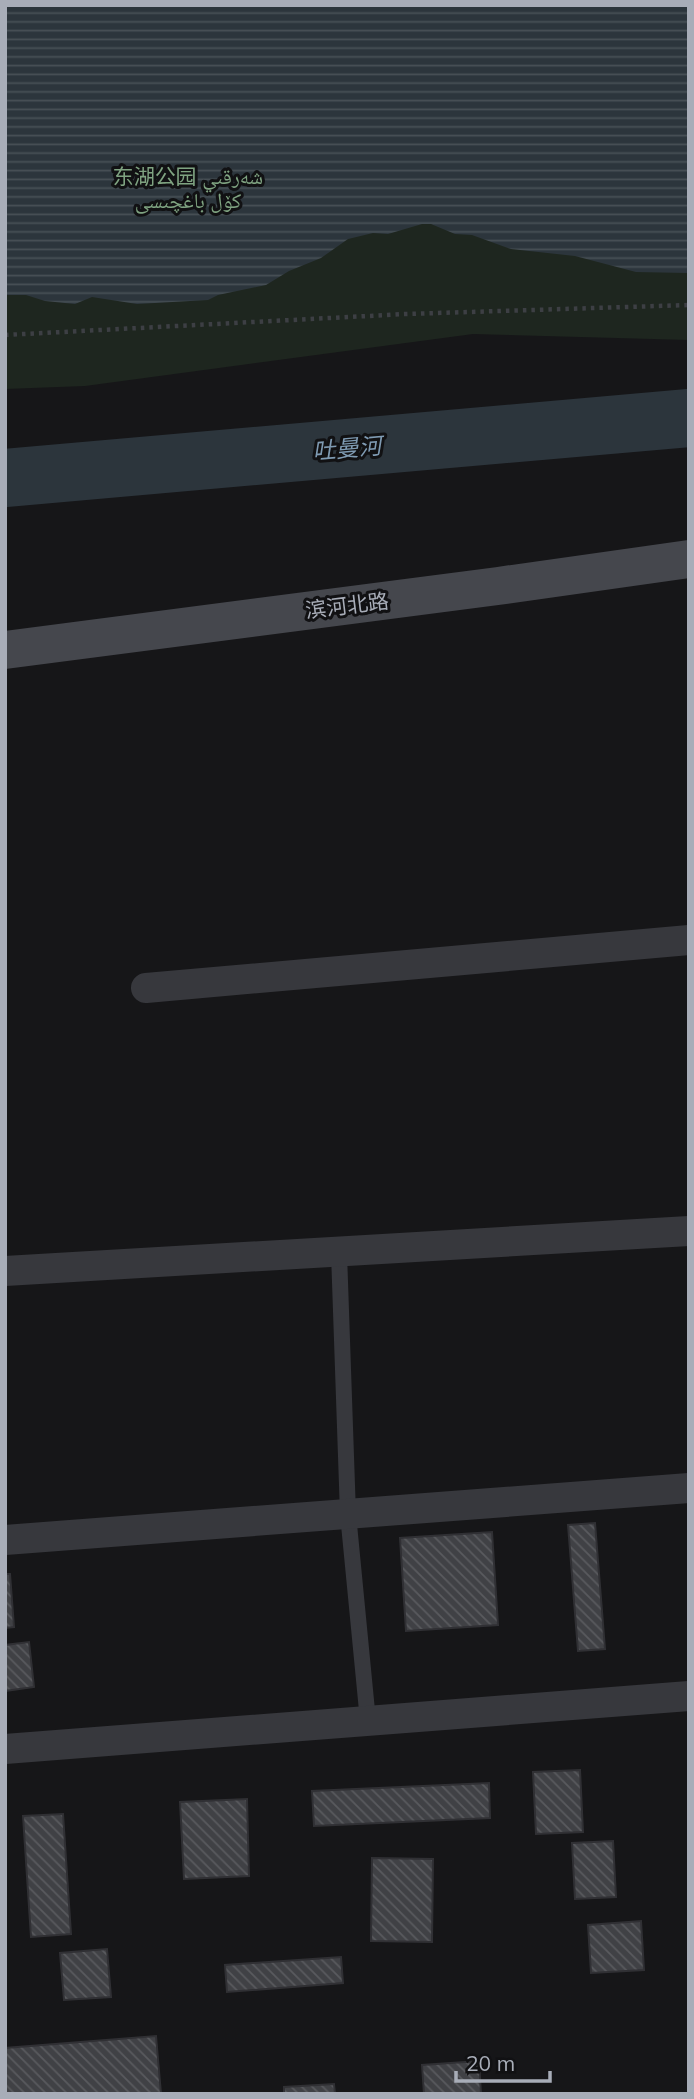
<svg xmlns="http://www.w3.org/2000/svg" width="694" height="2099" font-family="Mulish,'Noto Naskh Arabic','Noto Sans SC',sans-serif">
  <defs>
    <pattern id="water-rules" width="6" height="5" patternUnits="userSpaceOnUse" patternTransform="scale(1.75)"><rect width="6" height="5" fill="#2c353c"/><path d="M0 2.5h6" fill="none" stroke="#485056"/></pattern>
    <pattern id="building-back-hatch" width="6" height="6" patternUnits="userSpaceOnUse" patternTransform="scale(1.75)"><rect width="6" height="6" fill="#404145"/><path d="M-1 5l2 2M0 0l6 6M5-1l2 2" fill="none" stroke="#595a5e"/></pattern>
  </defs>
  <rect width="100%" height="100%" fill="#161618"/>
  <path fill="#1e261f" d="M5,5h684v335l-216,-6 -388,52 -80,3z"/>
  <path fill="url(#water-rules)" d="M5,5h684v268l-53,-1 -61,-16 -64,-7 -39,-14 -17,-1 -24,-10h-9l-34,10 -15,-1 -25,6 -27,19 -32,13 -23,14 -48,10 -10,5 -71,4 -45,-7 -17,7 -30,-3 -19,-6h-21z"/>
  <g fill="none" stroke-linecap="round" stroke-linejoin="round">
    <path stroke="#2c353c" stroke-width="58" d="M5,478l684,-60"/>
  </g>
  <path fill="url(#building-back-hatch)" stroke="#303034" stroke-width="2" d="M595,1523l10,126 -27,2 -10,-126z
    M492,1532l6,93 -92,6 -6,-93z
    M5,1574h5l4,53 -9,1z
    M29,1642l5,45 -29,4v-46z
    M580,1770l3,62 -47,2 -3,-62z
    M489,1783l1,35 -176,8 -2,-35z
    M247,1799l2,77 -65,3 -4,-77z
    M63,1814l8,120 -40,3 -8,-121z
    M613,1841l3,56 -41,2 -3,-56z
    M372,1858l61,1 -1,83 -61,-1z
    M641,1921l3,49 -53,3 -3,-48z
    M107,1949l4,48 -47,3 -4,-47z
    M341,1957l2,26 -116,9 -2,-27z
    M156,2036l5,58h-156v-46z
    M479,2061l2,33h-57l-2,-29z
    M334,2084l1,10h-51v-7z"/>
  <g fill="none" stroke-linecap="round" stroke-linejoin="round">
    <path stroke="#3d3f44" stroke-width="4.5" stroke-dasharray="3.5 5" stroke-linecap="butt" d="M5,335l401,-21 283,-9"/>
    <path stroke="#37383d" stroke-width="16" d="M339,1253l9,261 20,207"/>
    <path stroke="#37383d" stroke-width="30" d="M146,988l543,-48
      M5,1271l684,-40
      M5,1540l684,-52
      M5,1749l684,-53"/>
    <path stroke="#45474d" stroke-width="38" d="M5,650l493,-64 191,-27"/>
  </g>
  <g text-anchor="middle" dominant-baseline="central" stroke-width="6" stroke-linejoin="round" paint-order="stroke">
    <g font-size="21" fill="#7fa381" stroke="#111113">
      <text x="188" y="176">东湖公园 شەرقىي<tspan x="188" dy="24">كۆل باغچىسى</tspan></text>
    </g>
    <g font-size="21" fill="#a8adb8" stroke="#111113">
      <text transform="translate(347 605) rotate(-7)">滨河北路</text>
    </g>
    <g font-size="23" font-style="italic" fill="#7f9bb3" stroke="#111113">
      <text transform="translate(347 448) rotate(-5)">吐曼河</text>
    </g>
  </g>
  <rect width="694" height="2099" fill="none" stroke="#a8adb8" stroke-width="14"/>
  <path d="M456 2071v10h94v-10" fill="none" stroke="#a8adb8" stroke-width="3.5"/>
  <text x="466" y="2071" font-size="21" fill="#a8adb8" stroke="#111113" stroke-width="5" paint-order="stroke">20 m</text>
</svg>
